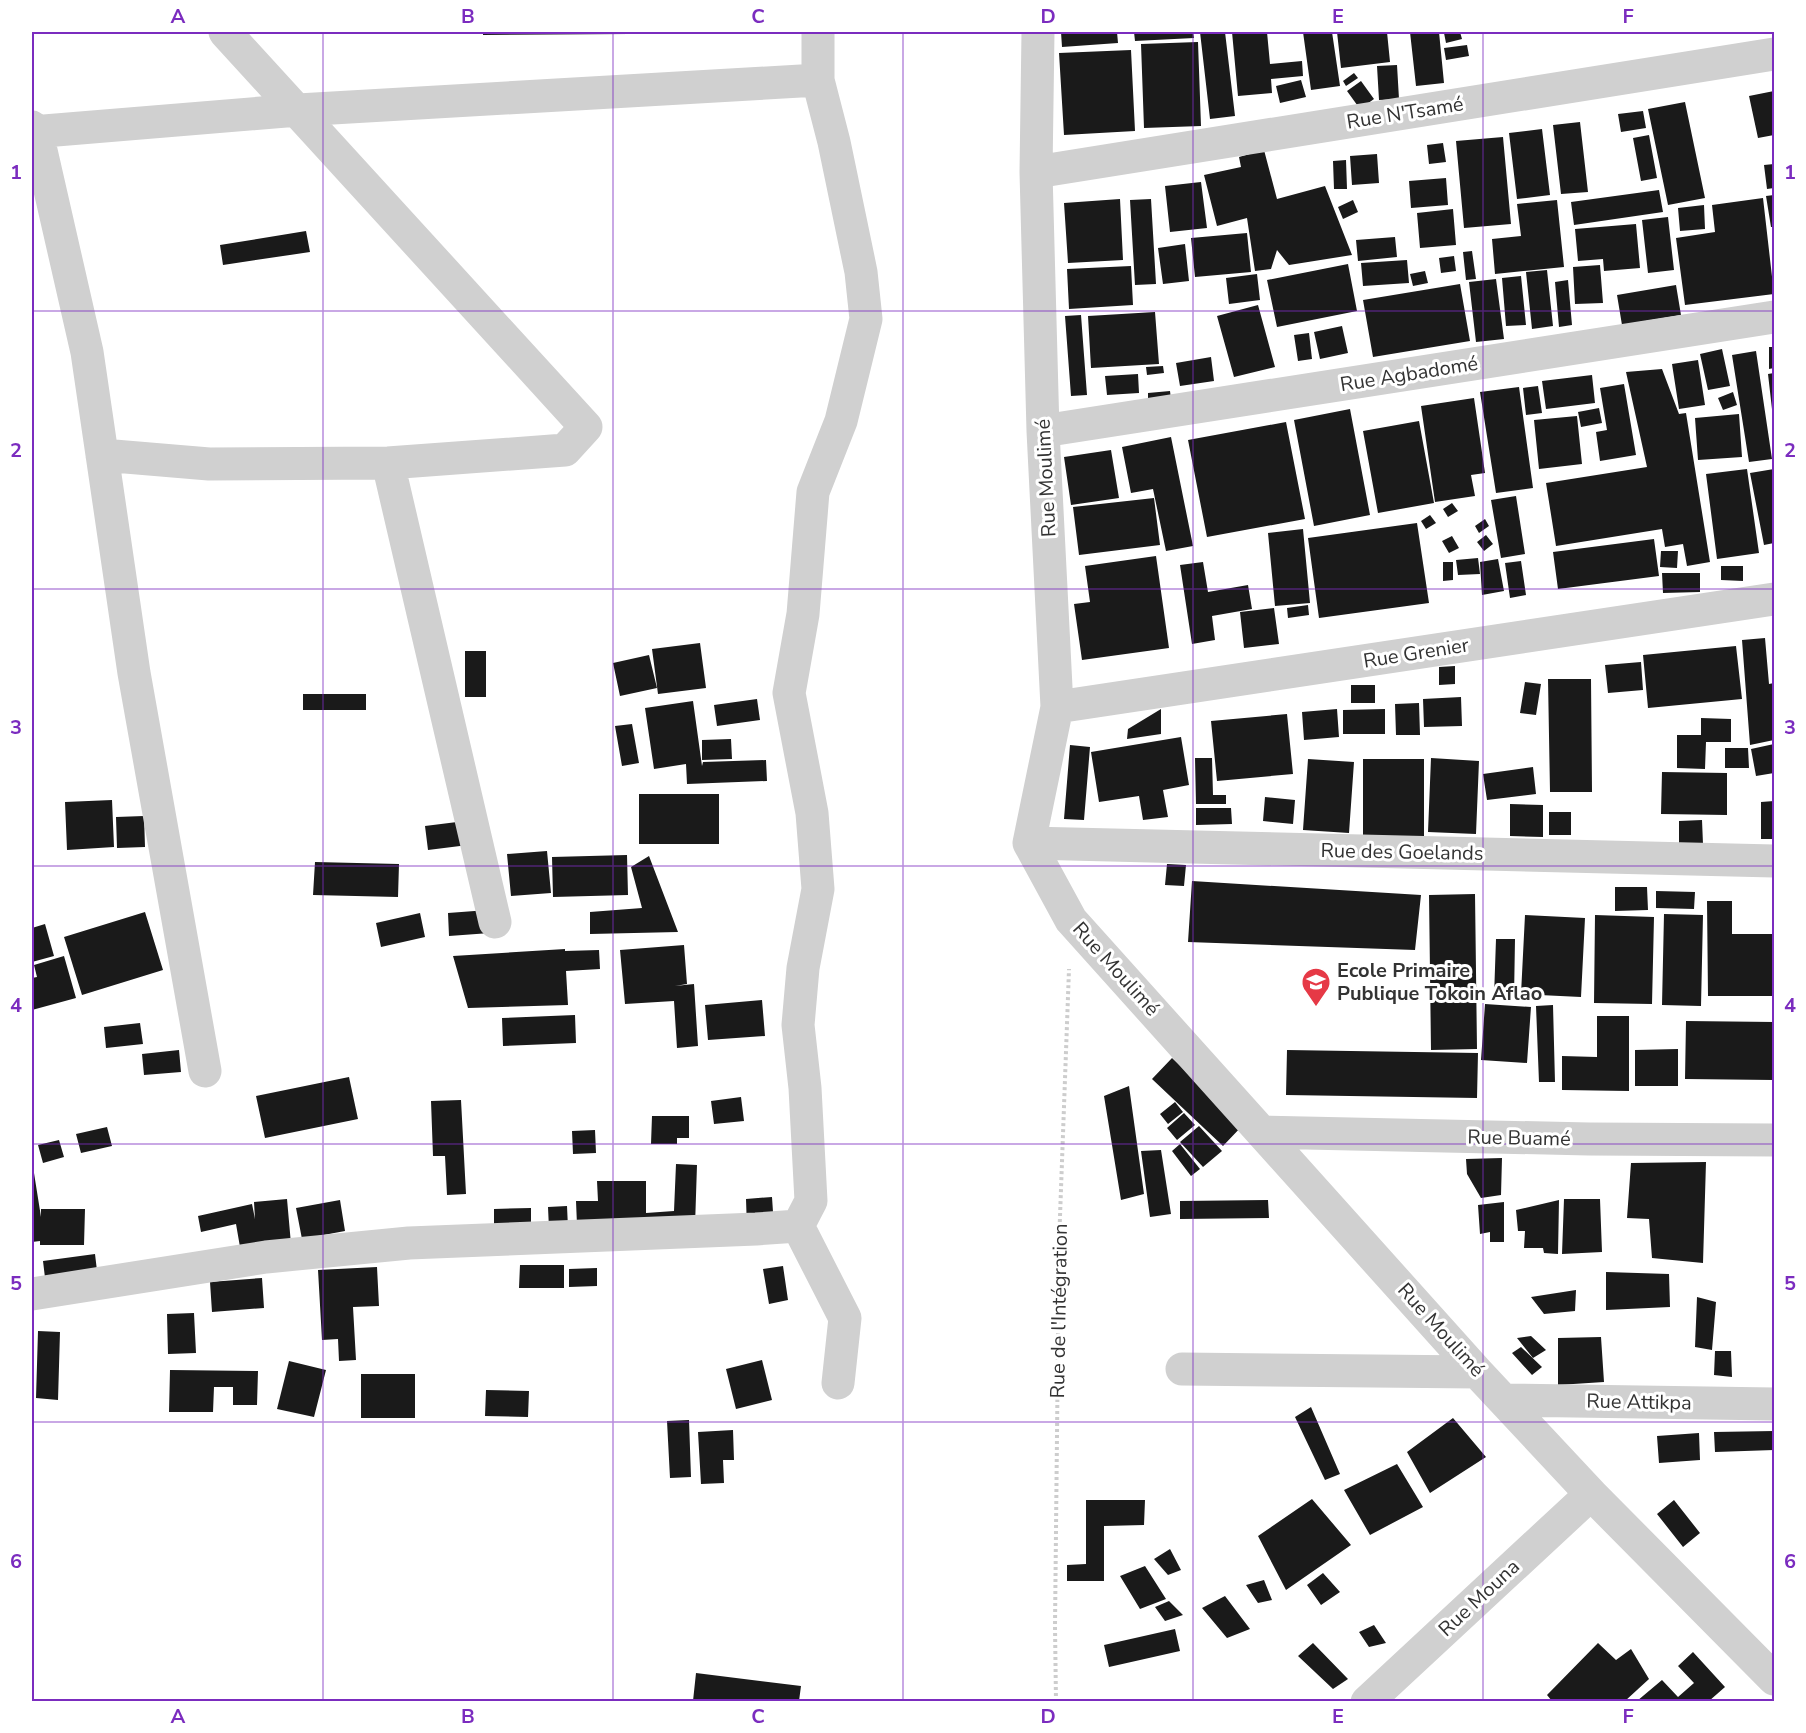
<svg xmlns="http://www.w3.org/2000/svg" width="1806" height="1733" font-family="'Nunito Sans',sans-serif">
  <rect width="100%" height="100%" fill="#fff"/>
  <path fill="#1a1a1a" d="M483,32h146v2l-146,1z
    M1061,32h56l1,11 -56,4z
    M1134,32h59l1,6 -59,3z
    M1200,32h25l10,84 -25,3z
    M1232,32h35l3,32 32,-3 1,15 -32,3 1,14 -34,3z
    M1303,32h29l8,54 -29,4z
    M1337,32h50l3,30 -49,6z
    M1410,32h29l5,51 -28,3z
    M1448,32h12l2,7 -16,4 -2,-10z
    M1198,42l3,84 -57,2 -3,-84z
    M1467,45l2,11 -23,4 -2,-12z
    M1131,50l4,81 -71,4 -5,-82z
    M1397,65l2,34 -20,1 -2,-34z
    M1354,73l4,5 -12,8 -3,-5z
    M1301,80l5,17 -26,6 -4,-17z
    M1361,81l13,18 -14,10 -13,-18z
    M1774,91v44l-16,3 -9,-42z
    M1685,102l20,96 -37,7 -20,-96z
    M1643,111l3,17 -25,4 -3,-18z
    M1580,122l8,70 -27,2 -8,-69z
    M1542,129l8,66 -33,4 -8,-66z
    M1649,135l8,43 -16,3 -8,-43z
    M1503,137l8,87 -47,4 -8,-87z
    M1443,143l3,19 -17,2 -2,-19z
    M1264,150l13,49 48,-13 27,69 -63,10 -12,-15 -6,19 -16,2 -8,-53 -30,8 -13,-51 37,-8 -2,-10z
    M1377,154l2,29 -27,2 -2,-29z
    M1346,160l1,29h-13l-1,-28z
    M1774,164v24l-7,1 -3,-24z
    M1446,178l2,27 -37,3 -2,-27z
    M1201,182l6,46 -37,4 -5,-46z
    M1659,190l4,22 -89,13 -3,-23z
    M1774,195v32h-3l-5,-31z
    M1763,198l11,96 -89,11 -9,-67 39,-6 -3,-27z
    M1120,199l3,61 -55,3 -4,-60z
    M1151,199l5,85 -21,1 -5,-85z
    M1353,200l5,12 -15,7 -5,-12z
    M1557,200l7,67 -69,7 -3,-35 29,-3 -4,-32z
    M1704,205l1,24 -25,2 -2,-23z
    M1453,209l3,36 -36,3 -3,-35z
    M1668,217l6,53 -26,3 -6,-53z
    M1636,224l4,44 -36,3 -1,-12 -25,2 -3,-32z
    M306,231l4,21 -87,13 -3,-20z
    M1247,233l4,39 -56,5 -4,-39z
    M1395,237l2,20 -39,4 -2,-21z
    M1185,244l4,37 -26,3 -5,-36z
    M1472,251l4,28 -10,1 -3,-28z
    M1454,256l2,15 -15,2 -2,-15z
    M1407,260l2,23 -46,3 -2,-23z
    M1348,264l9,47 -80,16 -10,-47z
    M1600,265l3,38 -28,1 -2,-37z
    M1131,266l2,39 -64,4 -2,-40z
    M1547,270l6,56 -21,3 -6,-57z
    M1425,271l3,12 -15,3 -3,-12z
    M1257,274l3,26 -31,4 -3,-26z
    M1521,276l5,49 -20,1 -4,-48z
    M1496,279l8,60 -28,3 -7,-60z
    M1568,280l4,45 -13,2 -4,-45z
    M1460,284l10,57 -97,16 -10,-57z
    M1676,285l5,30 -59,10 -5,-30z
    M1258,305l17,62 -41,10 -17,-61z
    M1155,312l4,52 -68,4 -3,-52z
    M1081,315l6,80 -16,1 -6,-80z
    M1342,326l6,27 -28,6 -6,-27z
    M1309,333l3,26 -14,2 -4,-26z
    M1769,347h5v21l-5,1z
    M1722,349l8,37 -22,4 -8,-36z
    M1756,351l16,108 -23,3 -17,-107z
    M1211,357l3,24 -34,5 -4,-23z
    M1698,360l7,45 -26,4 -7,-45z
    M1163,366l1,7 -17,2 -1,-8z
    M1662,369l17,45 7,-1 24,149 -23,4 -4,-22 -18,3 -3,-18 -106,17 -10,-63 101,-16 -21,-95z
    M1774,373v45h-1l-5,-44z
    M1138,374l1,19 -32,2 -2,-19z
    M1592,375l3,28 -49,6 -4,-28z
    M1624,384l12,71 -36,6 -4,-29 11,-2 -7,-42z
    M1538,386l4,27 -16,2 -3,-27z
    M1519,387l14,101 -37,5 -16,-101z
    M1170,391l1,8 -23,2v-8z
    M1733,392l4,13 -14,5 -5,-12z
    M1474,398l11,75 -14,2 4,21 -40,6 -14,-96z
    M1599,408l3,15 -21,4 -3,-15z
    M1350,409l20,106 -56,11 -20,-106z
    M1739,414l3,43 -44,3 -3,-42z
    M1577,416l5,48 -43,5 -5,-49z
    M1419,421l15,82 -56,10 -15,-82z
    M1286,422l19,97 -98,18 -19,-97z
    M1171,437l22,109 -27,5 -13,-62 -22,4 -9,-46z
    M1111,450l8,48 -48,7 -7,-48z
    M1747,469l12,84 -42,6 -11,-85z
    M1774,469v74l-10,2 -14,-72z
    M1516,496l9,58 -24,4 -10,-58z
    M1154,498l6,47 -81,10 -6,-48z
    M1452,503l6,8 -10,6 -5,-8z
    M1430,515l6,8 -10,6 -5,-8z
    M1485,519l4,7 -10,7 -4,-7z
    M1417,523l12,80 -110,15 -11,-80z
    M1303,529l7,74 -35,3 -7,-73z
    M1486,535l7,9 -9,7 -7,-9z
    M1452,536l7,12 -10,5 -7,-12z
    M1654,539l5,37 -101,13 -5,-37z
    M1661,551h17l-1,17 -17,-1z
    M1156,556l13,92 -87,12 -8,-56 16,-2 -5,-36z
    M1478,558l2,16 -22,1 -2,-15z
    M1498,559l6,32 -22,4 -2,-33z
    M1521,561l5,34 -16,3 -5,-35z
    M1203,562l5,30 40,-7 4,24 -40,7 3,24 -23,4 -12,-79z
    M1443,562h10v18l-10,1z
    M1721,566h22v15l-22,-1z
    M1662,573h38v19l-37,1z
    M1308,605l1,10 -21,3 -1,-10z
    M1274,608l5,36 -35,4 -4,-36z
    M1765,638l4,46 5,-1v57l-24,5 -8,-105z
    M700,643l6,45 -48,6 -6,-45z
    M1736,646l6,53 -94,9 -5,-53z
    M465,651h21v46h-21z
    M649,655l8,33 -37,8 -7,-33z
    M1641,662l2,28 -35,3 -3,-28z
    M1455,666v18l-16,1v-18z
    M1548,679h43l1,113h-42z
    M1525,682l16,2 -5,31 -16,-2z
    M1351,685h24v18h-24z
    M303,694h63v16h-63z
    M1461,697l1,29 -38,1 -1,-28z
    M757,699l3,21 -43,6 -3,-21z
    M693,701l9,65 1,-4 63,-2 1,21 -80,3 -1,-20 -32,5 -9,-61z
    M1419,703l1,32h-24l-1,-31z
    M1161,709v25l-34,5 1,-10z
    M1337,709l2,28 -35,3 -2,-28z
    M1385,709v25h-42v-24z
    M1287,714l6,60 -76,7 -6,-60z
    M1701,718l30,1v23h-25l-1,27 -28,-1v-33h24z
    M632,724l7,39 -17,3 -7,-40z
    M1181,737l8,48 -26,5 5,27 -25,3 -4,-24 -40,6 -8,-50z
    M731,739l1,20 -30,1v-20z
    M1774,744v29l-18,3 -5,-27z
    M1070,745l20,2 -6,73 -20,-1z
    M1725,748h23l1,20h-24z
    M1195,758h17l1,37h13v9h-30z
    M1431,758l48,3 -3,73 -48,-2z
    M1308,759l46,3 -5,71 -46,-3z
    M1363,759h61v80h-61z
    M1533,767l3,27 -49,6 -4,-26z
    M1662,772l65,1v42l-66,-1z
    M639,794h80v50h-80z
    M1265,797l30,3 -2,24 -30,-3z
    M112,800l2,47 -47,3 -2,-48z
    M1774,801v38h-13v-37z
    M1510,804l33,1v32l-33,-1z
    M1196,808h35l1,16 -36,1z
    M1549,812h22v23h-22z
    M144,816l1,31 -28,1 -1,-31z
    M1702,820l1,24h-24v-23z
    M465,821l3,24 -40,5 -3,-24z
    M547,851l4,42 -40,3 -4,-42z
    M627,855l1,40 -75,2 -1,-40z
    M649,856l29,76 -88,2v-22l52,-4 -11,-41z
    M315,862l84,2 -1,33 -85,-2z
    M1167,864l19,1 -2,21 -19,-1z
    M1192,881l229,14 -6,55 -227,-8z
    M1615,887h32l1,23 -33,1z
    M1656,891l39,1 -1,17 -38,-1z
    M1475,894l2,155 -46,1 -2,-155z
    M1707,901h25v33h42v62h-66z
    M488,910l2,23 -41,3 -1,-23z
    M145,912l18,58 -81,25 -18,-58z
    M420,913l5,24 -44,10 -5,-24z
    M1664,914l39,1 -2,91 -39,-1z
    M1525,915l60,3 -4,79 -60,-3z
    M1595,915l59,2 -2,87 -58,-1z
    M45,924l9,32 -22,6v-34z
    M1496,939h19l-1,59 -20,-1z
    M684,945l3,39 -12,2 19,-2 4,62 -21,2 -3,-47 -49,3 -5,-54z
    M565,949v2l34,-1 1,19 -34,2 2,34 -100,3 -15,-52z
    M64,956l12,42 -44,12v-32l5,-1 -3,-12z
    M762,1000l3,36 -57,4 -3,-35z
    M1485,1004l46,3 -4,56 -46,-3z
    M1553,1005l2,77h-16l-3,-76z
    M575,1015l1,28 -73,3 -1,-28z
    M1597,1016h32v75l-67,-1v-34l35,1z
    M1686,1021l88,1v58l-89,-1z
    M140,1023l3,21 -37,4 -2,-21z
    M1678,1049v37h-43v-36z
    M179,1050l2,22 -37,3 -2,-21z
    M1287,1050l191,3 -1,45 -191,-3z
    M1172,1058l71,67 -20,21 -71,-67z
    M349,1077l9,42 -93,19 -9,-42z
    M1129,1086l15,108 -23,6 -17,-104z
    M741,1097l3,24 -30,3 -3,-23z
    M461,1100l5,94 -19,1 -2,-39h-12l-2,-55z
    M1175,1102l8,10 -15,12 -8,-10z
    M1184,1113l11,12 -18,15 -10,-12z
    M652,1116h37v22h-12v6h-26z
    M1199,1126l23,25 -19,16 -23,-25z
    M107,1127l5,19 -31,7 -5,-19z
    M595,1130l1,23 -23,1 -1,-23z
    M59,1140l5,17 -21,6 -5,-18z
    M1180,1144l20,25 -9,7 -19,-25z
    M1161,1150l10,64 -21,3 -9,-66z
    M1502,1158l-1,37 -20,3 -14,-24 -1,-15z
    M1706,1162l-3,101 -51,-5 -3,-39 -22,-1 4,-55z
    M676,1164l21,1 -2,61 -118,-1 -1,-24h22l-1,-20h49v32l28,-2z
    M32,1173h2l7,44v-8h44l-1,36h-44v-4l-8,1z
    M772,1197l2,30 -27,2 -1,-30z
    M287,1199l4,45 -51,3 -4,-23 -35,8 -3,-16 54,-12 3,15 -1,-17z
    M1564,1199h36l2,53 -40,2z
    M340,1200l5,31 -43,8 -6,-31z
    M1268,1200l1,18 -89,1v-18z
    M1559,1200l-1,54 -14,-1 -1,-5h-19l1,-17h-7l-2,-21z
    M1504,1202v40h-14v-10l-10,2 -2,-29z
    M567,1206l1,22 -19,1 -1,-22z
    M531,1208v20h-37v-19z
    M95,1254l3,25 -52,7 -3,-25z
    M520,1265h44v23h-45z
    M783,1266l5,34 -19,4 -6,-35z
    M377,1267l2,39 -26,1 3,53 -17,1 -1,-22 -16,1 -4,-70z
    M597,1268v18l-28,1v-18z
    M1606,1272l63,2 1,33 -64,3z
    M262,1278l2,30 -52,4 -2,-30z
    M1576,1290l-1,21 -31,3 -13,-17z
    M1697,1297l19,5 -4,48 -17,-3z
    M194,1313l2,40 -28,1 -1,-40z
    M38,1331l22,1 -2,68 -22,-2z
    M1531,1336l15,14 -13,8 -16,-20z
    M1601,1337l3,45 -46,3v-47z
    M1521,1347l21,20 -10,8 -20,-22z
    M1715,1351h16l1,26 -18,-2z
    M762,1360l10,40 -36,9 -10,-40z
    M289,1361l37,9 -12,47 -37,-8z
    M170,1370l88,1 -1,34h-24v-18h-19l-1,25h-44z
    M361,1374h54v44h-54z
    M486,1390l43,1 -1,26 -43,-1z
    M1311,1407l29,67 -15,6 -30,-63z
    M1453,1418l33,39 -56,36 -23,-41z
    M689,1420l2,57 -21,1 -3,-57z
    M733,1430l1,30h-11l1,23 -23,1 -3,-52z
    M1774,1431v19l-59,2 -1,-20z
    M1699,1433l1,27 -41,3 -2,-27z
    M1397,1464l26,43 -53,28 -26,-45z
    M1312,1499l39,46 -65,45 -28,-54z
    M1086,1500h59l-1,25 -40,1v55h-37v-16l19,-1z
    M1674,1500l26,33 -17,14 -26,-33z
    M1170,1549l11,21 -13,5 -14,-16z
    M1145,1566l21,33 -26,10 -20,-33z
    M1323,1573l17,19 -19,13 -14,-20z
    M1264,1580l8,20 -14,3 -12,-18z
    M1225,1596l25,33 -23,9 -25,-30z
    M1169,1601l14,14 -18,6 -10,-14z
    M1374,1625l12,18 -17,4 -10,-15z
    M1175,1629l5,22 -71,16 -5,-22z
    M1313,1643l35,36 -15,10 -35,-33z
    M1598,1643l18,17 15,-11 18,30 -24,22h-73l-5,-6z
    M1693,1652l32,35 -16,14h-72l25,-21 16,17 16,-14 -16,-17z
    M696,1673l105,13 -2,15h-106z"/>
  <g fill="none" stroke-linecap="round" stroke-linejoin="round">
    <path stroke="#cdcdcd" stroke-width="4" stroke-dasharray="3 3" stroke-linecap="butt" d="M1056,1702l-1,-76 4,-382 10,-275"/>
    <path stroke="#d0d0d0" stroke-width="33" d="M1038,32l-2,140 7,259 14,276 -28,136 42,77 406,452 114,122 183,185
      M32,127l5,6 50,219 47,321 71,398
      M32,132l266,-22 520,-30
      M1036,172l738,-118
      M1043,431l731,-114
      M102,455l107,9 179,-1 177,-13 21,-23 -361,-395
      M388,463l107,459
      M1057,707l717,-108
      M1029,843l745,18
      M1264,1132l325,7 185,1
      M798,1226l47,92 -7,65
      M32,1294l234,-37 143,-14 347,-14 42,-3 13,-25 -6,-113 -7,-63 5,-57 15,-79 -6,-76 -23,-120 14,-79 10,-122 28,-71 25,-102 -5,-47 -27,-130 -16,-62v-48
      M1182,1369l295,3
      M1504,1400l270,4
      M1367,1702l224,-208"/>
  </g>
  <path fill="none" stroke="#7b2cbf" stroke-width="1.5" stroke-opacity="0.55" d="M323,32v1670M613,32v1670M903,32v1670M1193,32v1670M1483,32v1670M32,311h1742M32,589h1742M32,866h1742M32,1144h1742M32,1422h1742"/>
  <defs>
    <g id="school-pin" transform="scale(1.5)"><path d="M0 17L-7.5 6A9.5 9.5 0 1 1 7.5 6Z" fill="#e63946" stroke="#fff"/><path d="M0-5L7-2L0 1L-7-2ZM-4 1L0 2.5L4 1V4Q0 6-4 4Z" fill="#fff"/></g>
  </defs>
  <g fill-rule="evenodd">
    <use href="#school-pin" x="1316" y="982"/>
  </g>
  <g text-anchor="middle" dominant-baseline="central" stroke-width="6" stroke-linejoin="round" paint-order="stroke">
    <g font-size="20" fill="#333" stroke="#fff">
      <text transform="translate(1405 113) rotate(-9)">Rue N'Tsamé</text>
      <text transform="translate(1409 374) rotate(-9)">Rue Agbadomé</text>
      <text transform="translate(1046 478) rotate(-93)">Rue Moulimé</text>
      <text transform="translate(1416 653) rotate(-9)">Rue Grenier</text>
      <text transform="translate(1402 852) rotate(1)">Rue des Goelands</text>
      <text transform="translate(1116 969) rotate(48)">Rue Moulimé</text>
      <text transform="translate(1519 1138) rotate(1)">Rue Buamé</text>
      <text transform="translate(1059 1311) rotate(-89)">Rue de l'Intégration</text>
      <text transform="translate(1441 1330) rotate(48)">Rue Moulimé</text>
      <text transform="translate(1639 1402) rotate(1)">Rue Attikpa</text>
      <text transform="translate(1479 1598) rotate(-43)">Rue Mouna</text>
    </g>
    <g font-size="20" font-weight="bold" fill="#333" stroke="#fff" text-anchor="start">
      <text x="1337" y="970">Ecole Primaire<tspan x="1337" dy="23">Publique Tokoin Aflao</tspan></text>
    </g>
  </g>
  <rect width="1806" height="1733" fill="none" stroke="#ffffff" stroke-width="66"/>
  <rect x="33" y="33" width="1740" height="1667" fill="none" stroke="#7b2cbf" stroke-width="2"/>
  <g font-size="20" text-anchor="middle" font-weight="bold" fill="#7b2cbf">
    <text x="178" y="23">A</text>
    <text x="468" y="23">B</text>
    <text x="758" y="23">C</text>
    <text x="1048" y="23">D</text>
    <text x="1338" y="23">E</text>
    <text x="1628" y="23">F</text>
    <text x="16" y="179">1</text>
    <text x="1790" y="179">1</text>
    <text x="16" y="457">2</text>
    <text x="1790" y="457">2</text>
    <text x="16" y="734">3</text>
    <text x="1790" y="734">3</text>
    <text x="16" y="1012">4</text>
    <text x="1790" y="1012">4</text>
    <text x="16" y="1290">5</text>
    <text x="1790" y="1290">5</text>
    <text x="16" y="1568">6</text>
    <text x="1790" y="1568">6</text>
    <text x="178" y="1723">A</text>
    <text x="468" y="1723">B</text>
    <text x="758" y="1723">C</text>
    <text x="1048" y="1723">D</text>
    <text x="1338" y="1723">E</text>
    <text x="1628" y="1723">F</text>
  </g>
</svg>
